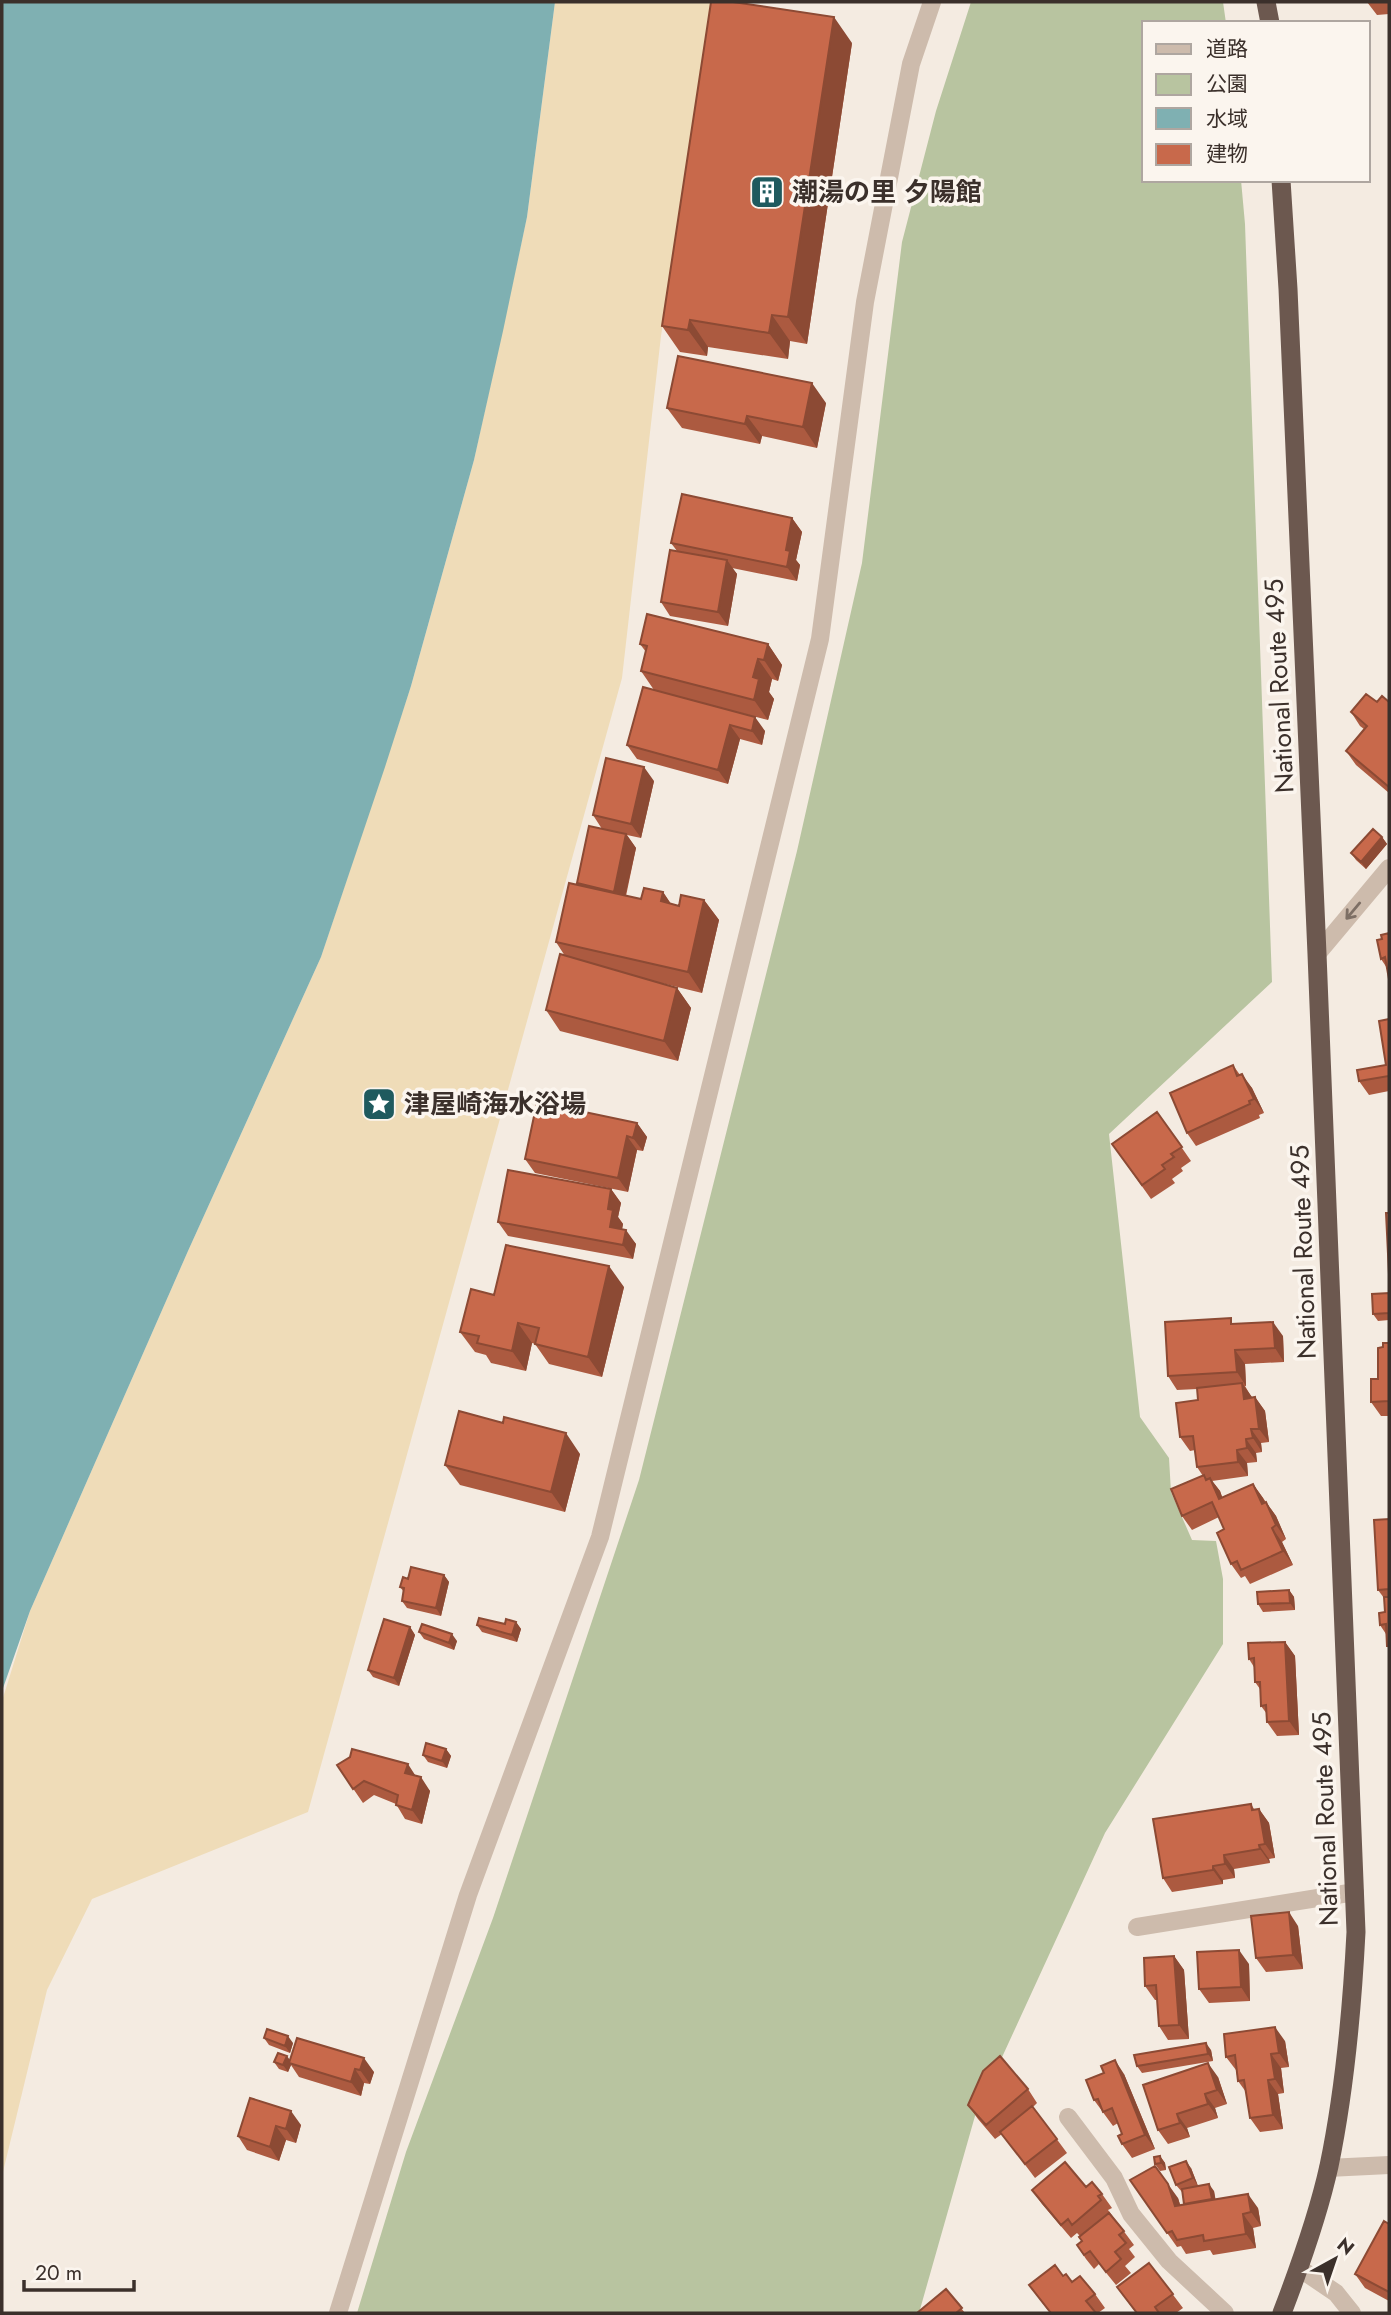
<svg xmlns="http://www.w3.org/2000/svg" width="1391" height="2315" font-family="Jost,'Noto Sans JP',sans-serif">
  <rect width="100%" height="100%" fill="#f4ebe1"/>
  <path fill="#b8c4a0" d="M971,2h252l3,21h-82v157h97l4,44 27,758 -163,152 31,283 29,41 2,34 21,48 24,1 7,38v65l-118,189 -130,283 -56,197h-562l49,-161 87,-234 146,-438 158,-629 65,-288 40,-321 34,-131z"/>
  <path fill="#efdcb8" d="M555,2h156l-50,334 -39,342 -314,1134 -216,87 -45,91 -45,186v-475l28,-90 158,-360 133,-294 90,-271 63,-226 53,-243z"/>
  <path fill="#7fb0b2" d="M2,2h553l-28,215 -24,114 -29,129 -63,226 -26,81 -64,190 -133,294 -158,360 -28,80z"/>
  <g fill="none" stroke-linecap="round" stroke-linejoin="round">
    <path stroke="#cdbbac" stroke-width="18" d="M1317,954l72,-86
      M1137,1927l218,-35
      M1068,2117l46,61 17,36 38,47 56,52
      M1328,2168l61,-3
      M1299,2268l37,25 16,20
      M338,2313l130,-418 132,-358 220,-898 45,-337 46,-238 21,-62"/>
    <path stroke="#6c584f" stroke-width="19" d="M1266,2l4,21
      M1281,180l7,109 29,665 39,978c-4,78 -11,157 -27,234 -11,50 -29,100 -47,147"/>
  </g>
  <path fill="#ac5a40" d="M1367,2h22v12l-12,1z
    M852,43l-45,301 -17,-3 -2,18 -80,-12 -1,9 -27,-4 -18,-26z
    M826,403l-9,45 -55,-12 -2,8 -78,-16 -15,-20z
    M792,518l10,14 -6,28 4,5 -3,16 -65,-13 5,6 -9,52 -58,-10 -9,-14 16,-51 -6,-8z
    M640,644h128l14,21 -4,16 -6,-2 -3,13 5,7 -6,21 -27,-7 24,18 -3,14 -22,-6 -12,45 -91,-25 -10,-14 27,-55 -13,-19 5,-19z
    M1377,702h12v91l-33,-28 -10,-14 18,-22 -4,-3 -9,-14z
    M654,781l-13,57 -14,-3 9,13 -10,48 15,3 22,-7 8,12 8,2 25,-6 15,20 -17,73 -41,-10 16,5 14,20 -13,53 -118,-30 -14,-21 19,-54 -9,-14 22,-57 -1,-2 25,-54 -9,-14z
    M1382,837l5,7 -21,25 -10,-9 -5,-7z
    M1382,939l5,29 -6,-9z
    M1389,1019v72l-20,4 -10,-14 27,-16z
    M1233,1065l7,10 12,13 12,25 -5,2 1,3 -64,28 -9,-13z
    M1157,1112l34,49 -10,7 2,3 -11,8 3,4 -24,16 -39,-55z
    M637,1123l10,14 -4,14 -6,-1 -9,42 -93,-19 -10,-14z
    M611,1189l10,14 -3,14 5,7 -1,5 14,15 -3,15 -125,-23 -10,-14z
    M624,1287l-22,90 -53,-13 -14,-20 -3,-1 -6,28 -35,-8 -5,-8 -11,-3 -15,-20 34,-37z
    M1389,1293v27l-11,1 -5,-7z
    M1235,1324l48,12 1,26 -39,2 1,22h-1l7,12 3,-1 10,14 4,31 -8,1 1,9 -6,1 1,9 -10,1 1,13 -36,5 8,10 2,6 31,-13 23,32 10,23 -4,3 11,23 -43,19 -5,-8 -4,2 -10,-14 -7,-35 -5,-12 -27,13 -10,-14 21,-40 -6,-9 -2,-17 -5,1 -10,-14 18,-37 -1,-11 -20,1 -9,-14z
    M1389,1343v73h-8l-10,-14z
    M503,1423l77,31 -15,58 -105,-27 -15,-20z
    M1389,1519v130l-2,-3 -1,-12 -6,-9 5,-13 -1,-14 -6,-8z
    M444,1575l5,7 -8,34 -34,-8 -5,-7 2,-9 -4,-5 8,-8z
    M1289,1590l5,7 1,13 -32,2 -5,-8z
    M516,1622l5,7 -4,13 -35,-10 -5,-7 28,-1z
    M410,1627l5,8 -16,51 -26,-9 -5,-7z
    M419,1632l38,9 -3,9 -30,-11z
    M1285,1642l10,14 4,79 -22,1 -10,-14v-8l-6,-8 -1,-17 -5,-7 -1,-15 -5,-8z
    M446,1749l5,7 -4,12 -19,-6 -5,-7z
    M337,1765l79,11 14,15 -8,33 -17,-5 -9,-15 -22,-9 -11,8z
    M1251,1804l3,5h5l10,14 6,35 -6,1 1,4 -36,6 1,9 -12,2v4l-51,8 -9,-14z
    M1298,1926l5,43 -37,3 -10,-14z
    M1174,1956l10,14 5,69 -21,1 -9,-14 -2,-26h-2l-10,-14z
    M1249,1964l1,37 -41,2 -10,-14z
    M264,2038l29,5 -3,10 -21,-8z
    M297,2038l77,34 -4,12 -6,-1 -3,13 -62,-19 -8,-12 -3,7 -9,-3 -5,-7 16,-1z
    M1285,2041l4,26 -8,1 3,25 -6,1 5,35 -23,3 -10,-14 -4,-26 -8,-11 -2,-11 -10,-13z
    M1211,2050l2,11 -71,12 -5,-7z
    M1104,2073l20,1 31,75 -23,9 -10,-14v-10l-4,-11 -5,3 -19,-26z
    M1218,2077l9,27 -12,4 3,10 -31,10 3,9 -22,7 -10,-14z
    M1028,2089l9,14 -4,4 34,46 -32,25 -33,-44 -7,5 -17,-20 -10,-14z
    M250,2098l51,27 -5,18 -10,-3 -7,21 -32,-11 -9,-14z
    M1160,2156l5,7 1,7 -6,1 -5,-7z
    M1191,2168l7,18 -3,1 19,4 1,8 43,9 3,18 -8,2 3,20 -43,7 -3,-5 -24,4 -5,-8 -4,1 -47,-67 48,18 2,7h4l-2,-13 -6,-7z
    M1086,2187l16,7 10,14 -4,2 3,4 23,31 -5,4 6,8 -10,9 6,7 -15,12 -17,-21 -5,5 -8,-10 -9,-14 5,-3 -3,-5 1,-1 -3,-3 -6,5 -29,-34 -10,-14z
    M1389,2224v77l-24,-13 -10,-14z
    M1149,2263l34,45 -7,5h-40l-19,-26z
    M1063,2276l32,18 10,14 -7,5h-48l-21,-28z
    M946,2289l19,24h-48z"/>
  <path fill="#8c4a34" d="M834,17l18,26 -45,301 -19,-27z
    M772,315l18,26 -2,18 -19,-26z
    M690,320l18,27 -1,9 -19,-26z
    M812,383l14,20 -9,45 -14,-21z
    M747,416l15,20 -2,8 -15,-20z
    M792,518l10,14 -6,28 4,5 -3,16 -10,-14 -1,-17z
    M727,560l10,14 -9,52 -10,-14z
    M768,644l14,21 -4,16 -14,-21z
    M758,659l14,20 -3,13 5,7 -6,21 -14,-20 -1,-23z
    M755,717l10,14 -3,14 -10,-14z
    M730,725l10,14 -12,45 -10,-14z
    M644,767l10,14 -13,57 -10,-14z
    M626,834l10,14 -13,58 -9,-14z
    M1382,837l5,7 -21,25 -5,-7z
    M663,892l14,21 -16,-12z
    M704,900l15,20 -17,73 -14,-21z
    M677,988l14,20 -13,53 -14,-20z
    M1242,1074l10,14 12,25 -10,-14z
    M637,1123l10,14 -4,14 -10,-13z
    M627,1136l10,14 -9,42 -10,-14z
    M611,1189l10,14 -3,14 5,7 -3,17 -10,-14 -2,-18z
    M626,1230l10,14 -3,15 -10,-14z
    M609,1266l15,21 -22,90 -14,-20z
    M1273,1322l10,14 1,26 -9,-14z
    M518,1323l14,20 -6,28 -14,-20z
    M1235,1350l10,14 1,22 -9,-14z
    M1242,1383l10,14 2,15 -10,-13z
    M1255,1397l10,14 4,31 -10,-13z
    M1251,1429l10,14 1,9 -9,-14z
    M566,1433l14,21 -15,58 -14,-20z
    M1246,1439l10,14 1,9 -10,-14z
    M1237,1450l10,13 1,13 -10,-14z
    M1210,1478l10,13 8,22 -9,-14z
    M1253,1484l10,14 9,20 -10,-14z
    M1266,1502l10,14 10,23 -10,-14z
    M1272,1528l10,14 11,23 -10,-14z
    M444,1575l5,7 -8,34 -5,-8z
    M1289,1590l5,7 1,13 -5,-7z
    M516,1622l5,7 -4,13 -5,-7z
    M410,1627l5,8 -16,51 -5,-8z
    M452,1634l5,7 -3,9 -5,-7z
    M1285,1642l10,14 4,79 -10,-14z
    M446,1749l5,7 -4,12 -5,-7z
    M408,1764l9,14 -12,-5z
    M421,1777l9,14 -8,33 -10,-14z
    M1259,1809l10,14 6,35 -10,-14z
    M1259,1845l10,14 1,4 -10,-14z
    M1224,1855l10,14 1,9 -10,-14z
    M1213,1866l10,14v4l-10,-14z
    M1289,1912l9,14 5,43 -10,-14z
    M1239,1950l10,14 1,37 -9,-14z
    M1174,1956l10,14 5,69 -10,-14z
    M1275,2027l10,14 4,26 -10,-14z
    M288,2036l5,7 -3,10 -5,-7z
    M1206,2043l5,7 2,11 -5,-7z
    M1271,2054l10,14 3,25 -9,-14z
    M287,2056l5,7h-3l2,2 -3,7 -5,-7z
    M364,2058l10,14 -4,12 -10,-14z
    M1115,2060l9,14 31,75 -10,-14z
    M1208,2063l10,14 9,27 -10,-14z
    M355,2069l9,14 -3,13 -10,-14z
    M1268,2080l10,14 5,35 -10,-14z
    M1205,2094l10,14 3,10 -10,-14z
    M291,2111l10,14 -5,18 -10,-14z
    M1177,2114l10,14 3,9 -10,-14z
    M276,2126l10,14 -7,21 -9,-14z
    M1160,2156l5,7 1,7 -5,-7z
    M1186,2161l5,7 7,18 -5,-8z
    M1168,2184l10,14 7,22 -10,-14z
    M1209,2184l5,7 3,16 -5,-8z
    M1248,2194l10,14 3,18 -10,-14z
    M1243,2214l10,14 3,20 -10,-14z"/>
  <path fill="#c8694b" stroke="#8c4a34" stroke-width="2" d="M711,2h22l101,15 -46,300 -16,-2 -3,18 -79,-13 -2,10 -26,-4z
    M678,356l134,27 -9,44 -56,-11 -2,8 -78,-16z
    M682,494l110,24 -6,32 4,1 -3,16 -116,-24z
    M670,550l57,10 -9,52 -57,-10z
    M647,614l121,30 -4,16 -6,-1 -5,18 6,2 -5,21 -113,-29 6,-25 -7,-2z
    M643,687l112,30 -3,14 -22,-6 -12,45 -91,-25z
    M1366,694l11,8 5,-6 7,6v85l-43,-36 21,-25 -16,-14z
    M606,758l38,9 -13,57 -38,-9z
    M589,826l37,8 -12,58 -37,-9z
    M1373,829l9,8 -21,25 -10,-9z
    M569,883l72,16 3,-11 19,4 -2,9 18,5 2,-11 23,5 -16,72 -132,-30z
    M1389,933v46l-4,-22 -4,2 -4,-19 5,-1 -1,-4z
    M560,954l117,34 -13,53 -118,-31z
    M1389,1019v57l-30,5 -2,-11 29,-5 -7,-44z
    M1233,1065l4,11 5,-2 12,25 -5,2 1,3 -63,29 -17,-40z
    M537,1102l100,21 -4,15 -6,-2 -9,42 -93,-19z
    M1157,1112l25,35 -11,7 3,3 -12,8 3,4 -23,16 -30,-41z
    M508,1170l103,19 -3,20 5,1 -3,17 16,3 -3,15 -125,-23z
    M1386,1213h3v61z
    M506,1245l103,21 -21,91 -53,-13 4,-16 -21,-5 -6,28 -35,-8 2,-7 -19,-4 11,-43 23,6z
    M1389,1293v20l-16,1 -1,-20z
    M1231,1318v6l42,-2 2,26 -40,2 2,22 -69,4 -3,-54z
    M1383,1343h6v58l-18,1v-23h7v-31l5,-1z
    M1242,1383l2,16 11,-2 4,32h-8l2,9 -7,1 1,9 -10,2 1,12 -41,5 -4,-31 -13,1 -4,-34 22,-3 -1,-12z
    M459,1411l44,12 1,-6 62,16 -15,59 -106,-27z
    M1204,1475l2,5 4,-2 9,21 34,-15 9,20 4,-2 10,23 -4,3 11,23 -42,19 -4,-9 -6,3 -14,-31 7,-4 -12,-27 -30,14 -11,-27z
    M1389,1519v70l-11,1 -4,-70z
    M411,1567l33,8 -8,33 -34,-7 2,-13 -4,-1 3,-10 5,2z
    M1289,1590l1,13 -32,1 -1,-12z
    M1384,1597h5v49h-2l-1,-22 -6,1 -1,-12 6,-1z
    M479,1618l26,6 1,-5 10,3 -4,13 -35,-10z
    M384,1619l26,8 -16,51 -26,-8z
    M422,1624l30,10 -3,9 -30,-11z
    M1285,1642l4,79 -22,1 -1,-17 -5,1 -1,-24h-5l-1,-24 -5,1 -1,-16z
    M426,1743l20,6 -4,12 -19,-6z
    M352,1749l56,15 -3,9 16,4 -9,33 -16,-5 2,-10 -34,-14 -11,8 -16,-24 13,-8z
    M1251,1804l1,6 7,-1 6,35 -6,1 1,4 -36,6 1,9 -12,2v4l-50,8 -10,-59z
    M1289,1912l4,43 -37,3 -5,-42z
    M1239,1950l2,37 -42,2 -2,-37z
    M1174,1956l5,69 -20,1 -3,-41 -11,1 -1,-28z
    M1275,2027l4,26 -8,1 4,25 -7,1 5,35 -23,3 -6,-38 -6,1 -3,-26 -9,2 -2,-23z
    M267,2029l21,7 -3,10 -21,-8z
    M297,2038l67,20 -4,12 -5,-1 -4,13 -62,-19z
    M1206,2043l2,11 -71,12 -3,-11z
    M278,2053l9,3 -4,9 -9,-3z
    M1000,2056l28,33 -42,36 -18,-20 15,-34z
    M1115,2060l30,75 -23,9 -4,-8 4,-2 -10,-26 -9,4 -5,-13 -4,1 -8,-20 18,-7 -3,-7z
    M1208,2063l9,27 -12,4 3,10 -31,10 3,9 -22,7 -15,-45z
    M250,2098l41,13 -5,18 -10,-3 -6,21 -32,-11z
    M1032,2106l25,33 -32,25 -25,-32z
    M1160,2156l1,7 -6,1 -1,-7z
    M1186,2161l7,17 -17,7 -7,-18z
    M1065,2162l21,25 6,-5 10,12 -4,2 3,4 -29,25 -4,-6 -7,6 -29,-35z
    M1155,2166l13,18 7,22 73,-12 3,18 -8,2 3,20 -42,7 -1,-6 -26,5 -5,-9 -5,2 -37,-53z
    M1209,2184l3,15 -28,5 -2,-15z
    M1109,2213l15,18 -5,4 7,8 -11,9 6,7 -15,13 -16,-21 -6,4 -7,-10 5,-4 -3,-4z
    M1384,2221l5,3v68l-34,-18z
    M1149,2263l24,31 -18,13 4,6h-22l-20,-26z
    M1055,2265l8,11 3,-2 6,8 8,-6 15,18 -9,7 10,12h-45l-22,-28z
    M946,2289l16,19 -6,5h-39z"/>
  <defs><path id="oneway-shaft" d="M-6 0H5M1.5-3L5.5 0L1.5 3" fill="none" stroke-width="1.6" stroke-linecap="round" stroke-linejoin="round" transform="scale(1.75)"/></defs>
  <use stroke="#7d6f65" href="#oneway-shaft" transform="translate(1353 911) rotate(130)"/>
  <defs>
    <g id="building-square" transform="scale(1.75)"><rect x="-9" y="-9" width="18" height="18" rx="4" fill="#1f5a5e" stroke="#fbf5ee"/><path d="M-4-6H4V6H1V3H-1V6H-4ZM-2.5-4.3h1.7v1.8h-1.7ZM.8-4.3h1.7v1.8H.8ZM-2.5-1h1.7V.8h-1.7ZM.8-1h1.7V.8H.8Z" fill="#fff"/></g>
    <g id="sight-square" transform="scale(1.75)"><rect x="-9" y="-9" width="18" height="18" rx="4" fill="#1f5a5e" stroke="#fbf5ee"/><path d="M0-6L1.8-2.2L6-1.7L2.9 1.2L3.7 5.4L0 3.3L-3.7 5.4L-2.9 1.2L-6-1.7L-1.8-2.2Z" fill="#fff"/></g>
  </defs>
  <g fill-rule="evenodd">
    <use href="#building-square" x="767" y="192"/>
    <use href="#sight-square" x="379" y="1104"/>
  </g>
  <g text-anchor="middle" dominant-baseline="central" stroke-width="7" stroke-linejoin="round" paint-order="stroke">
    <g font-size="26" font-weight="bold" fill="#3b302b" stroke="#fbf5ee" text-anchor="start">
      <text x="792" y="192">潮湯の里 夕陽館</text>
      <text x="404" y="1104">津屋崎海水浴場</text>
    </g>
    <g font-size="26" fill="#3b302b" stroke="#fbf5ee">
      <text transform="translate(1279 686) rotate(-93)">National Route 495</text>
      <text transform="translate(1303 1252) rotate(-92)">National Route 495</text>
      <text transform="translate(1325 1819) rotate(-92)">National Route 495</text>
    </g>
  </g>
  <rect width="1391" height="2315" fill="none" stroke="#3b302b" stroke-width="7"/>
  <rect x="1142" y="21" width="228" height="161" fill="#fbf5ee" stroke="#aea6a0" stroke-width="2"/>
  <rect x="1156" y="44" width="35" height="10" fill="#cdbbac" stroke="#aea6a0" stroke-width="2"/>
  <text x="1206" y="56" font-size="21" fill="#3b302b">道路</text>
  <rect x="1156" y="74" width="35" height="21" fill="#b8c4a0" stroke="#aea6a0" stroke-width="2"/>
  <text x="1206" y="91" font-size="21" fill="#3b302b">公園</text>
  <rect x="1156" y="108" width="35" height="21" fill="#7fb0b2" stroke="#aea6a0" stroke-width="2"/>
  <text x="1206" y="126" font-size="21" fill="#3b302b">水域</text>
  <rect x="1156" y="144" width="35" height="21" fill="#c8694b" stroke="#aea6a0" stroke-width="2"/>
  <text x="1206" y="161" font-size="21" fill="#3b302b">建物</text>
  <g transform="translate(1335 2259) rotate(40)" stroke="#fbf5ee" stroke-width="5" paint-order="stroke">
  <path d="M0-5L12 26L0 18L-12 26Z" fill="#3b302b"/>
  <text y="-10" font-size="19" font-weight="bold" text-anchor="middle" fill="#3b302b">N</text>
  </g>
  <path d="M24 2280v10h110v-10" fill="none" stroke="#3b302b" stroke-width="3.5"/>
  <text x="35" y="2280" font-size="21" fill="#3b302b" stroke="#fbf5ee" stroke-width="5" paint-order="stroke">20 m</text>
</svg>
